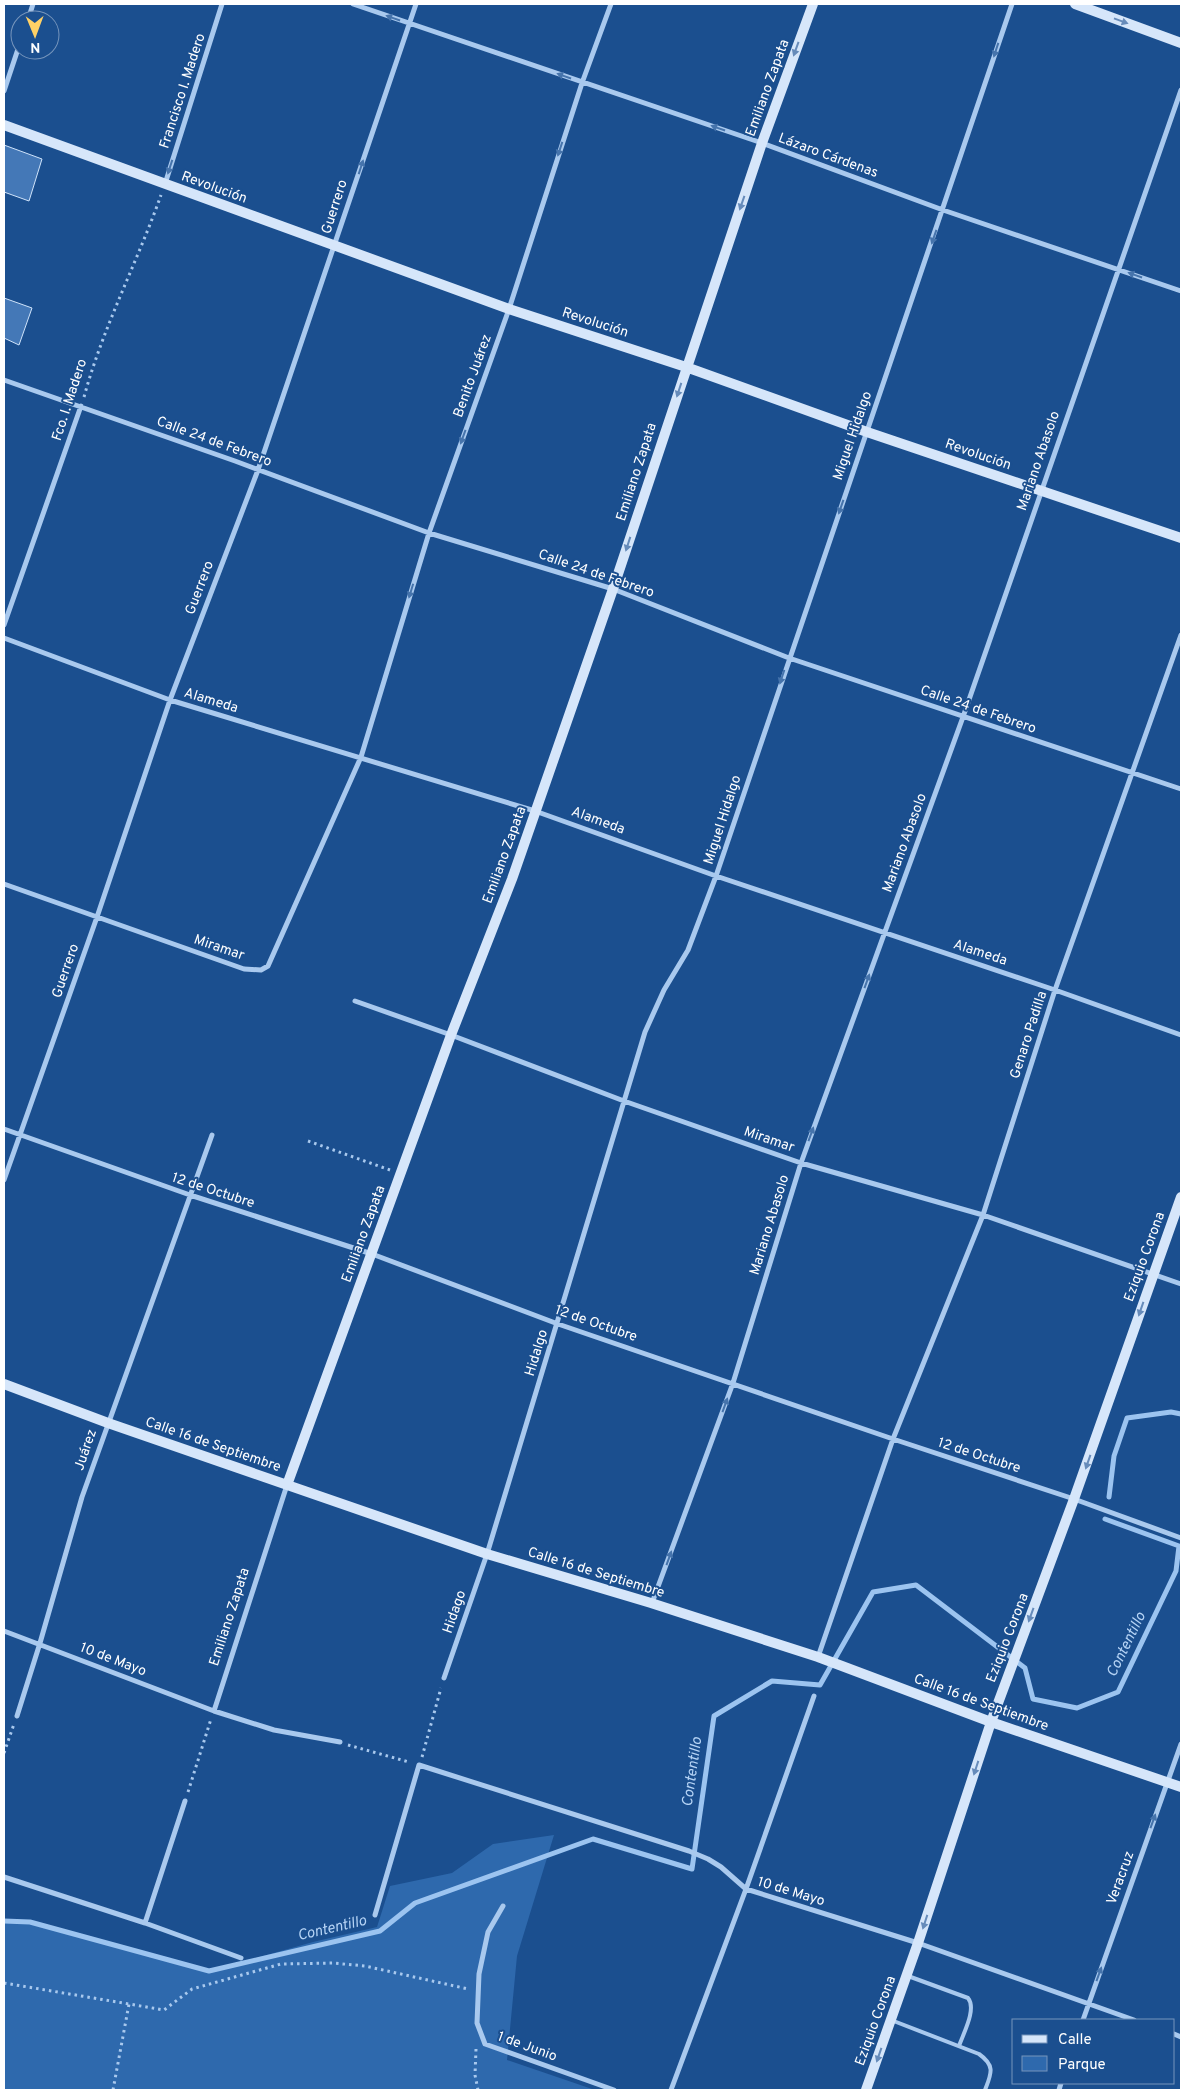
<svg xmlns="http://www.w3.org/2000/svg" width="1185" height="2094" font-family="Overpass,sans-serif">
  <rect width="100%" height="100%" fill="#1b4f8f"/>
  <path fill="#2e69ad" d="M554,1835l-37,121 -10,104 88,30h-591v-169l26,1 179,49 104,-29 64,-15 13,-41 62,-13 41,-29z"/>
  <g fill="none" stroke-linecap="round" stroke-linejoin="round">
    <path stroke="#9cc4f0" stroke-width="5" d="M1109,1497l5,-41 13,-38 44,-6 10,2
      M4,1921l26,1 179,49 171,-40 35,-28 178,-64 99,30 22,-153 58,-35 48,4 53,-93 43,-7 109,83 8,31 44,9 41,-16 58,-121 3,-25 -74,-27"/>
  </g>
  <path fill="#4478b7" stroke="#cfe3fa" d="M4,145l38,14 -13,42 -25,-9z
    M4,298l28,10 -13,37 -15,-7z"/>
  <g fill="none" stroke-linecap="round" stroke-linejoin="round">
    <path stroke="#a9c9ee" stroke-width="3" stroke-dasharray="2.5 4" stroke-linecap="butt" d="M84,397c19,-70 53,-134 77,-202
      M308,1141l82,29
      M348,1745l61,17
      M4,1753l10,-29
      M422,1757l19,-69
      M188,1792l23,-73
      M4,1983l125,21
      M476,2049l-1,26 3,15
      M113,2090l16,-86 35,6 28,-21 89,-25 52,-1 32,3 103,23"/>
    <path stroke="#a9c9ee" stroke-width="4" d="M908,1976l60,22c9,11 -5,36 -9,48
      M891,2020l88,34c17,12 12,20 6,36"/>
    <path stroke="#a9c9ee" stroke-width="5" d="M353,4l409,139 181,67 238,81
      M28,20l5,-16
      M4,91l16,-48
      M165,184l57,-180
      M4,380l231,81 194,72 184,56 176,69 392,131
      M4,625l77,-219
      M4,638l166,62 365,111 181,65 339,114 126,45
      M4,884l240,85 17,1 7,-4 93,-209 68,-224 80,-224 73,-226 29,-79
      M355,1001l96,34 173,66 177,62 182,52 198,69
      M4,1129l186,66 182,59 186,70 335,115 181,60 107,39
      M4,1180l93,-263 73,-217 88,-230 158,-466
      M652,1603l81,-220 68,-220 162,-446 218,-627
      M4,1631l210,80 60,19 66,12
      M818,1657l75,-218 90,-224 72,-225 126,-355
      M444,1678l43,-124 158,-522 19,-42 24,-40 28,-74 296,-872
      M214,1711l73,-226
      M17,1716l23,-73 42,-146 130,-362
      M4,1877l141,46 96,35
      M503,1906l-15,26 -9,42 -2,49 8,21 129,46
      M375,1915l44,-150 270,86 19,8 13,8 25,22 172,54 216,77
      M145,1923l40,-122
      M1083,2020l98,-276
      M1174,2034l7,3
      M671,2090l75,-201 68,-193
      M1059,2090l2,-7"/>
    <path stroke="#d6e6fa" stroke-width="10" d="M1075,4l106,39
      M4,125l505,184 177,58 181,65 314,106
      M4,1384l104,39 379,131 164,49 167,54 173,65 190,65
      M287,1485l164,-450 61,-156 101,-290 149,-446 51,-139
      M866,2090l52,-147 73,-221 83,-223 107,-302"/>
  </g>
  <defs><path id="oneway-solid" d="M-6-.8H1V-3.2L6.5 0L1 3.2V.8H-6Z" transform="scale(1.25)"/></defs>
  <g fill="#4674ac">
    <use href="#oneway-solid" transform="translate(393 18) rotate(-161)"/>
    <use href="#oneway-solid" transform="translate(996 50) rotate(108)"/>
    <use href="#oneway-solid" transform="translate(564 76) rotate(-161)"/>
    <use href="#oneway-solid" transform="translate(718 128) rotate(-161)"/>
    <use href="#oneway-solid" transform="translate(560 149) rotate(108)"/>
    <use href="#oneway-solid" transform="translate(170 167) rotate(108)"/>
    <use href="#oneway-solid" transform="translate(361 167) rotate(-72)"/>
    <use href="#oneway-solid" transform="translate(934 237) rotate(109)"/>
    <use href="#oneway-solid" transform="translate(1135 275) rotate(-161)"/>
    <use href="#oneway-solid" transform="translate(463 437) rotate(110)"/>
    <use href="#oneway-solid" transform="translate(841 507) rotate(109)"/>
    <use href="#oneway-solid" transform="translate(411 591) rotate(107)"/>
    <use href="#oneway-solid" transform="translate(782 677) rotate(108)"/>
    <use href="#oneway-solid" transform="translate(867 981) rotate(-70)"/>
    <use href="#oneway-solid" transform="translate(811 1134) rotate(-70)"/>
    <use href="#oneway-solid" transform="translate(725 1405) rotate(-70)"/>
    <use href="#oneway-solid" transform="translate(669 1558) rotate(-70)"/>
    <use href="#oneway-solid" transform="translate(1153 1821) rotate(-70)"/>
    <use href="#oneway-solid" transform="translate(1099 1974) rotate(-70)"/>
  </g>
  <g fill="#668bba">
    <use href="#oneway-solid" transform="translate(1121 21) rotate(20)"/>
    <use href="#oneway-solid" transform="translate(796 49) rotate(110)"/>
    <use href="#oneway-solid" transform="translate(742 203) rotate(109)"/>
    <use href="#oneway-solid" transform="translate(679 390) rotate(108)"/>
    <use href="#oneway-solid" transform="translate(628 544) rotate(108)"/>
    <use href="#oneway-solid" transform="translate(1141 1309) rotate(109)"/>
    <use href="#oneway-solid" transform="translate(1088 1462) rotate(109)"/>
    <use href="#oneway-solid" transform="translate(1031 1615) rotate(110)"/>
    <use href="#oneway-solid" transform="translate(976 1768) rotate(108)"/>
    <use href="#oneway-solid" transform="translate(925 1922) rotate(108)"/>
    <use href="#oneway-solid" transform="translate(879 2055) rotate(109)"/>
  </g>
  <g text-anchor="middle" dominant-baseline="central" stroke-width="4" stroke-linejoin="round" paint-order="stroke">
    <g font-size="14" fill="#fff" stroke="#1b4f8f">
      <text transform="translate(768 88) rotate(-70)">Emiliano Zapata</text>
      <text transform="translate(183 91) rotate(-72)">Francisco I. Madero</text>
      <text transform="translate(828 156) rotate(20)">Lázaro Cárdenas</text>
      <text transform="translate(214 188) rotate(20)">Revolución</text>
      <text transform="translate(335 207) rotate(-72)">Guerrero</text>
      <text transform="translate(595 323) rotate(18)">Revolución</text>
      <text transform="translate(473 376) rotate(-70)">Benito Juárez</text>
      <text transform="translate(70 400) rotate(-72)">Fco. I. Madero</text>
      <text transform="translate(853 436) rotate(-71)">Miguel Hidalgo</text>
      <text transform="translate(214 442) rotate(20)">Calle 24 de Febrero</text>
      <text transform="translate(978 455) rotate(19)">Revolución</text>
      <text transform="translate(1039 461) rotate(-71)">Mariano Abasolo</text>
      <text transform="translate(637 472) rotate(-72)">Emiliano Zapata</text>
      <text transform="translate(596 574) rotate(19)">Calle 24 de Febrero</text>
      <text transform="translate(200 588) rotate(-69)">Guerrero</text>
      <text transform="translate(211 701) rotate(17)">Alameda</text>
      <text transform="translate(978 710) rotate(19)">Calle 24 de Febrero</text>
      <text transform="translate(723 820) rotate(-72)">Miguel Hidalgo</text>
      <text transform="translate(598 821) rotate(20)">Alameda</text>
      <text transform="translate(905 843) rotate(-70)">Mariano Abasolo</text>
      <text transform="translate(505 855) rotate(-70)">Emiliano Zapata</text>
      <text transform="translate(219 948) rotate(19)">Miramar</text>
      <text transform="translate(980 953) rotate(18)">Alameda</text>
      <text transform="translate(66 971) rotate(-71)">Guerrero</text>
      <text transform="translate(1029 1035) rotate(-72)">Genaro Padilla</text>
      <text transform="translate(769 1140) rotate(19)">Miramar</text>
      <text transform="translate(213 1191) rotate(18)">12 de Octubre</text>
      <text transform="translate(770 1225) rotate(-73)">Mariano Abasolo</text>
      <text transform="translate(364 1234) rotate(-70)">Emiliano Zapata</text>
      <text transform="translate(1145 1257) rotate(-70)">Eziquio Corona</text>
      <text transform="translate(596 1324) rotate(19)">12 de Octubre</text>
      <text transform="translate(537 1353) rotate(-73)">Hidalgo</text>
      <text transform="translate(213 1445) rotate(19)">Calle 16 de Septiembre</text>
      <text transform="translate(86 1450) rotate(-71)">Juárez</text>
      <text transform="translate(979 1456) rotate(18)">12 de Octubre</text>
      <text transform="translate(596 1573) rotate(17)">Calle 16 de Septiembre</text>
      <text transform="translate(455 1612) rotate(-71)">Hidago</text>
      <text transform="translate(230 1617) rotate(-72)">Emiliano Zapata</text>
      <text transform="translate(1008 1638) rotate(-69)">Eziquio Corona</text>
      <text transform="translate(113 1660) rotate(21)">10 de Mayo</text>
      <text transform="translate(981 1703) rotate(20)">Calle 16 de Septiembre</text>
      <text transform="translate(1121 1878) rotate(-70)">Veracruz</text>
      <text transform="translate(791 1892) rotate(17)">10 de Mayo</text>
      <text transform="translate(876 2021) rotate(-70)">Eziquio Corona</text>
      <text transform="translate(527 2047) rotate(20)">1 de Junio</text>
    </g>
    <g font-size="15" font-style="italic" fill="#b5d3f5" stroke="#1b4f8f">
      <text transform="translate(1127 1645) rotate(-64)">Contentillo</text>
      <text transform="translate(693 1772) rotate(-82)">Contentillo</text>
      <text transform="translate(332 1929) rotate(-13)">Contentillo</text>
    </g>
  </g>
  <rect width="1185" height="2094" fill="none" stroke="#ffffff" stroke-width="10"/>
  <rect x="1012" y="2019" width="162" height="65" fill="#1b4f8f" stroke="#7695bc"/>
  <rect x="1022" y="2035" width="25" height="8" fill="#d6e6fa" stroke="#7695bc"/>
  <text x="1058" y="2044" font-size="15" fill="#ffffff">Calle</text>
  <rect x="1022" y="2056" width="25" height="15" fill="#2e69ad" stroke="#7695bc"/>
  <text x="1058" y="2069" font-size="15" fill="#ffffff">Parque</text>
  <g transform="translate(35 35) rotate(179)"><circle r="24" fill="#1b4f8f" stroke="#7695bc"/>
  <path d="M0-4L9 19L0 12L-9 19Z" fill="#ffd166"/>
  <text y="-8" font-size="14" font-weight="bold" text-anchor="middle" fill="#ffffff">N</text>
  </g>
</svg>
